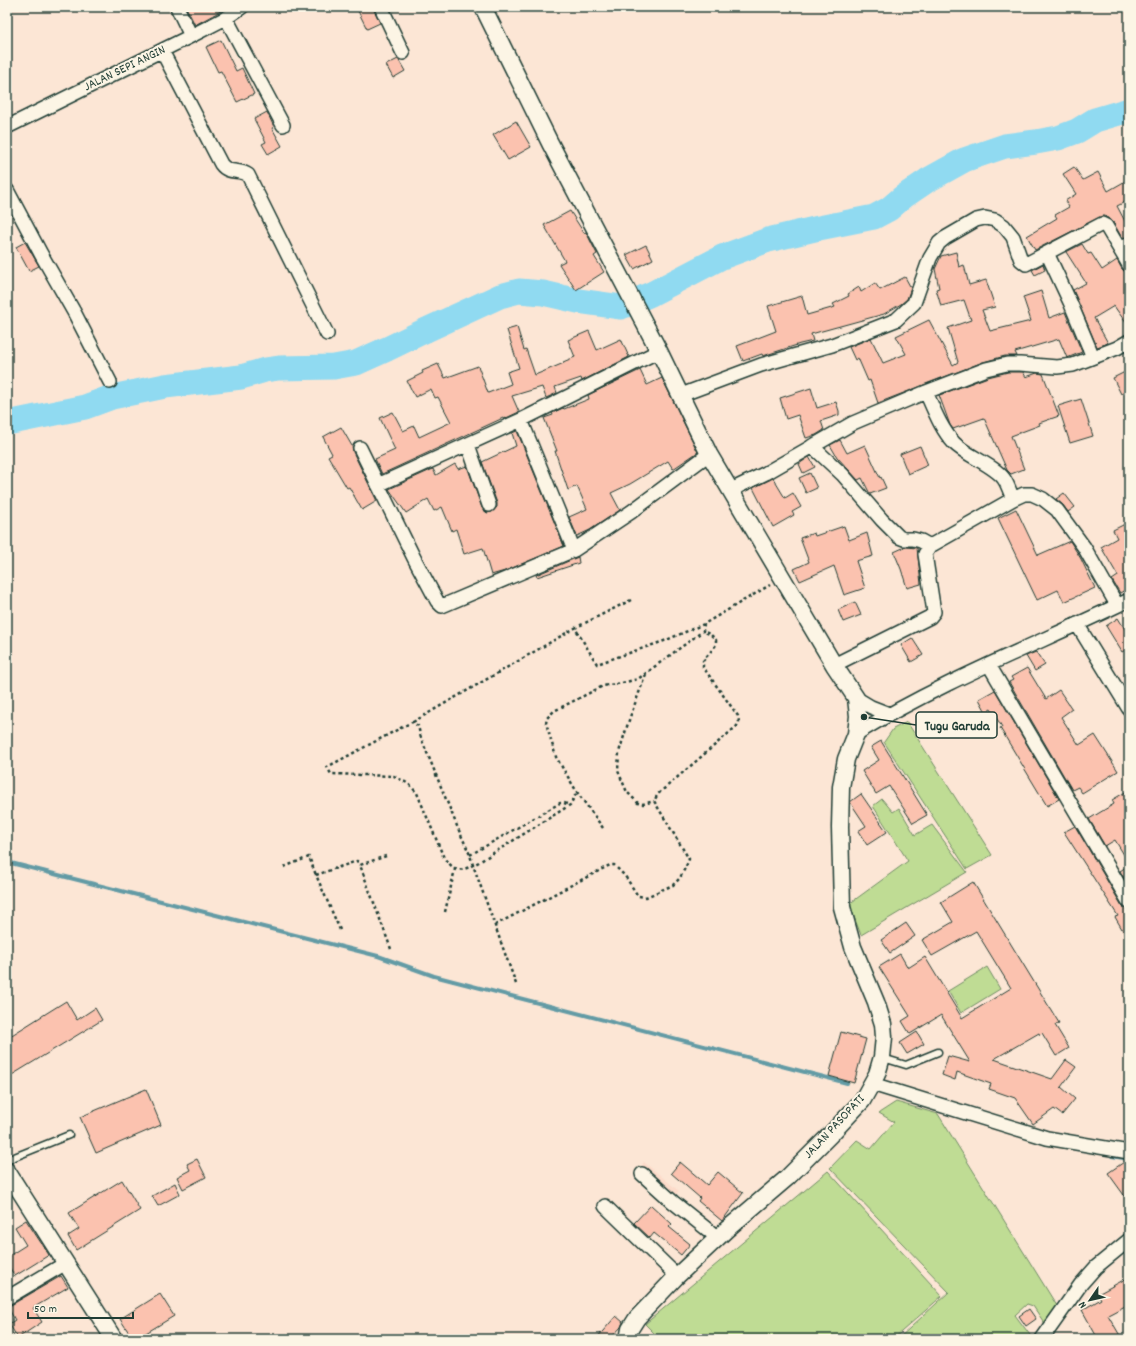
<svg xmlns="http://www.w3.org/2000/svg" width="1136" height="1346" font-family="Dekko,sans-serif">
  <rect width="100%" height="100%" fill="#fce6d5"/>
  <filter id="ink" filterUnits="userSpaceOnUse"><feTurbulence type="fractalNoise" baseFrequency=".025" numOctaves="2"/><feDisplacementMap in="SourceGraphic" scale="8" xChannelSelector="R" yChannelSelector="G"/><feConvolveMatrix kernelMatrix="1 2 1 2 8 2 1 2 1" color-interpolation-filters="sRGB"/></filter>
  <g filter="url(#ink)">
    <path fill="#fcdbca" d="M644,1162l35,29 -12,13 -32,-27z"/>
    <path fill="#bfdc94" stroke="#6f8c64" d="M907,722l85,133 -25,14 -83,-127 9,-13z
      M882,799l11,13 6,-4 16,27 17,-10 35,47 -106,63 -12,-31 59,-43 -35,-55z
      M987,967l13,22 -39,24 -13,-22z
      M896,1102l42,12 119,192 -12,18 -12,-18 -6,-2 -12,11 18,24h-135l51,-47 -119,-124 27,-28 14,9 23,-27 -15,-9z
      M828,1171l114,125 -49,43h-233l-15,-15z"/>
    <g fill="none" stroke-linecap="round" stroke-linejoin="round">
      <path stroke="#639ba5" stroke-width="4" d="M7,862l371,94 56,20 413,107
        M1112,1156l17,3"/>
      <path stroke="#90daf1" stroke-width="25" d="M7,423l78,-16 27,-10 53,-11 76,-9 24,-7 14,-2 55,-1 22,-4 31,-14 35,-17 78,-36 19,-5 24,2 35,8 43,6 30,-13 71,-37 46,-17 51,-12 55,-11 15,-8 14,-12 25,-17 36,-20 41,-14 31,-4 22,-4 19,-7 18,-11 34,-10"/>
    </g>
    <path fill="#fbc2af" stroke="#1f3d34" d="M186,7h42l-33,18z
      M356,7h17l7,16 -13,6z
      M221,40l15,31 6,-3 12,26 -17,8 -16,-31 -3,1 -12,-25z
      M398,59l7,12 -12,7 -7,-13z
      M267,112l7,15 -2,1 10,18 -14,8 -6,-10 4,-2 -12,-23z
      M516,121l15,26 -23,13 -15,-25z
      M1074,167l9,13 15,-8 10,19 21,-12v21l-12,6 12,23v7l-7,2 -9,-16 -8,-6h-3l-67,34 -8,-14 30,-18 -2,-3 14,-8 -4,-6 11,-7 -13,-20z
      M570,211l14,22 2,-1 11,22 -3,2 10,16 -28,18 -17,-26 6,-3 -21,-36z
      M25,242l14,24 -10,5 -13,-24z
      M1082,244l6,10 3,-1 11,17 15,-10 5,9 3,3 4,1v54l-15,-21 -20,12 14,25 -11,4 -24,-57 13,-7 -20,-31z
      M646,245l7,14 -19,10 -8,-14z
      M956,252l3,15 5,-2 5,20 17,-5 9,27 -13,3 8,21 41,-10 -8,-24 18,-6 8,27 16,-6 17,40 -15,6 -8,-19 -44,13 2,4h-12l-22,6 -105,41 -8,-23 -2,1 -10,-23 -3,2 -6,-13 22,-9 12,25 23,-9 -10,-18 33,-16 24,45 5,-3 -10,-34 23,-8 -7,-20 -23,6 -5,-17 3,-1 -4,-19 6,-13z
      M1043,264l2,6 -10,5 -3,-5z
      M905,277l6,11 -4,11 -6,5 -17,10 -73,20 2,7 -13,3 -37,12 -1,-2 -19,7 -6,-15 39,-15 -8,-25 34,-10 5,19 28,-8 -2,-3 16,-8 -1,-2 11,-7 2,5 14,-9 5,7z
      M517,327l7,23 2,-1 9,26 29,-12 -1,-1 12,-5 -7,-17 21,-9 8,19 24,-11 8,18 -47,24 -1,-3 -26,9 2,6 -11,5 -4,-11 -30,9 7,16 -15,7 -1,-1 -121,56 -7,-15 20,-9 -15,-32 13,-6 10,19 11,-5 5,11 32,-15 -13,-25 -3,1 -4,-9 -16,8 -8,-16 16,-8 -1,-2 16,-7 7,14 33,-12 10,27 23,-9 -4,-12 12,-4 -12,-38z
      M640,370l7,15 15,-7 36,74 -25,17 -5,-8 -38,23 -19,9 9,17 -30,20 -13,6 -8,-19 18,-8 -10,-23 -9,4 -13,-39h2l-13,-33 9,-3 -1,-2 11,-5 1,1 25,-10 -1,-4z
      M1129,370v20l-8,4 -8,-16z
      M1008,372h15l3,5 11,-4 6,1 16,42 -20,7 1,2 -29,11 13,33 -13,5 -4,-4 -23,-52 -31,11 -3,-4 -11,-30 49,-18z
      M811,388l6,20 19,-6 3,9v4l-18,6 3,9 -8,5 -10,3 -8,-23 -12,4 -6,-21z
      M1081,399l12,37 -23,7 -12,-37z
      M341,427l11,19 1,6 24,49 -15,9 -13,-23 -2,1 -19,-32 4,-2 -9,-17z
      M517,431l47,115 -59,25 -14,4 -8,-27 -19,6 -8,-25 -4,2 -10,-24 -8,4 -6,-12 -22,14 -17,-24 44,-20 3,6 19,-11 3,5 9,-3 15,42 5,5 5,-1 5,-5v-4l-15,-41 34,-16 -4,-13z
      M840,440l7,13 18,-8 15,33 1,-1 5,11 -16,6 -8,-16 -4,2 -21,-23 -7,-12z
      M920,446l8,19 -20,9 -8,-20z
      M809,457l6,10 -12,6 -4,-9z
      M810,473l7,15 -11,5 -7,-15z
      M773,478l12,20 8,-5 8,14 -9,5 2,3 -21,12 -20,-39z
      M1064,493l11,14 -7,5 -5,-7 -7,-6z
      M1016,509l22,46 32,-14 11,18 14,29 -31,14 -6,-12 -21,10 -39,-82z
      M1129,522v70h-2l-2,-2 -5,3 -8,-13 6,-4 -17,-29 16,-9 -4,-8z
      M844,526l5,14 18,-7 6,23 -17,5 9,27 -21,7 -10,-29 -34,15 -6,-12 15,-7 -9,-24 14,-5 1,3z
      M905,547l12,1 4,36 -14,4 -6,-19 -7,-17z
      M578,557l1,6 -42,14 -1,-2z
      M855,602l6,13 -18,7 -5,-12z
      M1118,618l11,18v12l-7,4 -16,-26z
      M912,638l11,17 -12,7 -10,-17z
      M1036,652l9,13 -10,6 -9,-15z
      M1027,668l19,31 13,-9 13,19 -11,8 18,28 16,-10 23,36 -36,22 -4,-6 -6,3 -63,-108 4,-2 -2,-3z
      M995,690l64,109 -12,7 -47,-78 2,-1 -11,-18 -5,3 -7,-13z
      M881,741l46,74 -14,8 -24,-37 -13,8 -14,-23 17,-11 -8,-13z
      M1129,790v73l-14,-23 -10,6 -16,-27 25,-15 -2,-4z
      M861,794l26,38 -20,13 -9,-14 8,-5 -16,-24z
      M1075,826l47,80 3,3 4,1v31l-14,-24 3,-1 -54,-84z
      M1129,865v21l-9,-15z
      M973,882l86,141 -4,2 14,23 -13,8 -14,-23 -2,2 -1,-2 -45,26 58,20 14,-19 10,7 -15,20 14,12 -13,16 -8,-6 -21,15 -18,-26 -26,-9 2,-5 -34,-12 -2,8 -13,-5 6,-19 22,6 -29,-47 -31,19 -8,-13 8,-5 -31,-49 21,-13 8,14 17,-11 37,61 49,-30 -35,-57 -44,25 -10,-16 31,-18 -12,-20z
      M906,923l9,13 -25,17 -9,-13z
      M66,1001l11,19 18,-12 7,12 -95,58v-40z
      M841,1032l25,7 -12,44 -25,-7z
      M917,1032l7,12 -17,10 -7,-11z
      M146,1089l15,36 -65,28 -16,-36z
      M197,1159l9,18 -23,12 -6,-12 13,-7 -3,-6z
      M1127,1160h2v42l-21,-29z
      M680,1162l27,23 11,-13 25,21 -21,28 -24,-20 2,-3 -29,-25z
      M122,1180l18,30 -64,40 -8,-14 11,-7 -10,-16z
      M175,1183l5,11 -22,12 -6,-10z
      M651,1205l21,19 -3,3 21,17 -9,11 -27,-22 -4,5 -16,-15z
      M26,1220l23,35 -34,21 -8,-12v-7l19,-12 -11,-18z
      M61,1276l7,11 -35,21 9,14 -24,16 -9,-14 6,-4 -8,-14 4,-1z
      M1129,1277v27l-21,11 14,24h-24l-16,-29 19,-11 -3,-5z
      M160,1294l14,22 -38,23h-3l-13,-20z
      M1029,1309l7,10 -10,7 -7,-10z
      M616,1316l7,6 -2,5 -11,12h-14z"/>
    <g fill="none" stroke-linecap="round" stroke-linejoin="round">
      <g stroke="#1f3d34" stroke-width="9">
        <path id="service" d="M883,1058l23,7 32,-13
          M7,1160l62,-25"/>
      </g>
      <g stroke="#1f3d34" stroke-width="16">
        <path id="minor" d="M177,7l14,29
          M381,7l22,46
          M226,18l57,107
          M162,51l59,113c8,11 18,4 27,11l79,159
          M7,127l184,-91 35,-18 16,-11
          M7,190l34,64 33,58 36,70
          M1119,248l10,17
          M1047,253l23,49 23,55
          M926,392c8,18 15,37 28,51 13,13 41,23 50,36 4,6 6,13 9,20
          M681,395l80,-30 71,-20 64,-25 18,-17 16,-45 9,-15 6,-5 31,-18 9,-2 10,2 9,6 9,11 8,23 5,4 76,-40 4,2 13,22 10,-4
          M521,420l53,130
          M468,445l21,60
          M812,446l31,29 39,45 17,17 5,2h9l8,2 9,5
          M360,448l54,110 23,43 5,5 132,-56 57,-38 78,-58
          M378,485l143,-65 138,-69
          M731,490l35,-17 87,-50 73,-31 60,-23 21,-5h13l37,3 16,-2 44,-17 12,-7
          M1077,624l52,85
          M834,665l96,-48 4,-5 -9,-58 5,-8 83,-47 11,-5h8l11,5 14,11 27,37 33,58
          M989,665l140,237
          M856,698l15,9 18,7
          M856,734c86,-53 182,-90 273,-134
          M872,1084l175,54 82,14
          M642,1174l31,28 45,36
          M605,1206l72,70
          M7,1298l59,-35
          M1042,1339l39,-55 15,-17 33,-27"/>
      </g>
      <g stroke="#1f3d34" stroke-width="19">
        <path id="tertiary" d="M483,7l67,136 109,208 50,103 125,211 22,33 2,18 -2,18 -10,25 -5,28 -1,40 2,80 11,40 23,55 7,22 1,13 -2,20 -5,17 -15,27 -32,34 -43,43 -61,52 -49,46 -40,42 -7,11 -2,10
          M7,1171l107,168"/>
      </g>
      <path stroke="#1f3d34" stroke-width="2.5" stroke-dasharray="3 3" stroke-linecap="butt" d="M956,7v2
        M631,600l-56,28 22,36 67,-23 40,-17 66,-39
        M646,674l-16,43 -11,35 -1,19 9,21 11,11 5,1 11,-3
        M413,722l162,-94
        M603,828l-26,-36 -21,-35 -10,-34 1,-5 7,-7 49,-25 19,-3 16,-4 65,-48 1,-7
        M470,855l90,-52h4l6,2
        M386,856l-26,9 31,84
        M284,867l25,-10 7,18
        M445,912l10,-43
        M495,925l115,-60h4l11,11 13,20 8,1 27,-12 7,-7 7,-14 2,-5 -35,-58 4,-7 79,-68 2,-4 -1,-6 -35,-49v-6l13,-16v-5l-5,-5 -8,-4
        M340,930l-24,-55 41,-14 3,4
        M516,984l-43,-119 -3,-10 -13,-29 -36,-88 -3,-12 -6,-4 -85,45 4,7 63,2 15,8 8,9 27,65c13,16 18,13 35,4l91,-57 7,-13"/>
      <use href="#service" stroke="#fcf5e5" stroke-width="6"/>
      <use href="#minor" stroke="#fcf5e5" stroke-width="13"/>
      <use href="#tertiary" stroke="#fcf5e5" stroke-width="16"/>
    </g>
  </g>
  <g text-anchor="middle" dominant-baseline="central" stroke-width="4" stroke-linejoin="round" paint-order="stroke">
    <g font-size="13" fill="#1f3d34" stroke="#fcf5e5">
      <text transform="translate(125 69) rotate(-26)">JALAN SEPI ANGIN</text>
      <text transform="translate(835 1127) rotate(-47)">JALAN PASOPATI</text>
    </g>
  </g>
  <path fill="none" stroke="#1f3d34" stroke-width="1.5" d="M864 717L916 725"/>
  <circle fill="#1f3d34" stroke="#fcf5e5" stroke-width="1.5" cx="864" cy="717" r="4"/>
  <rect fill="#fcf5e5" stroke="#1f3d34" stroke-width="1.5" x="916" y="712" width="81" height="26" rx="4"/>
  <g font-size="14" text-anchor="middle" font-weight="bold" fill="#1f3d34">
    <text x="957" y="730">Tugu Garuda</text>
  </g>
  <rect width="1136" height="1346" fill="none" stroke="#fcf5e5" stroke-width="24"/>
  <rect x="12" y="12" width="1112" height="1322" fill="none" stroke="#1f3d34" stroke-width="1.5" filter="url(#ink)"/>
  <g transform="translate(1090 1300) rotate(236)" stroke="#fcf5e5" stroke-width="3" paint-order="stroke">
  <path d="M0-3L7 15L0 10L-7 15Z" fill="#1f3d34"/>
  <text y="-6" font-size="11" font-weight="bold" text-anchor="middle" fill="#1f3d34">N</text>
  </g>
  <path d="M28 1312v6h105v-6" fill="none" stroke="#1f3d34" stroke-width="2"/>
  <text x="34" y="1312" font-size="12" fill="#1f3d34" stroke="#fcf5e5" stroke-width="3" paint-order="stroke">50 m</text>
</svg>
